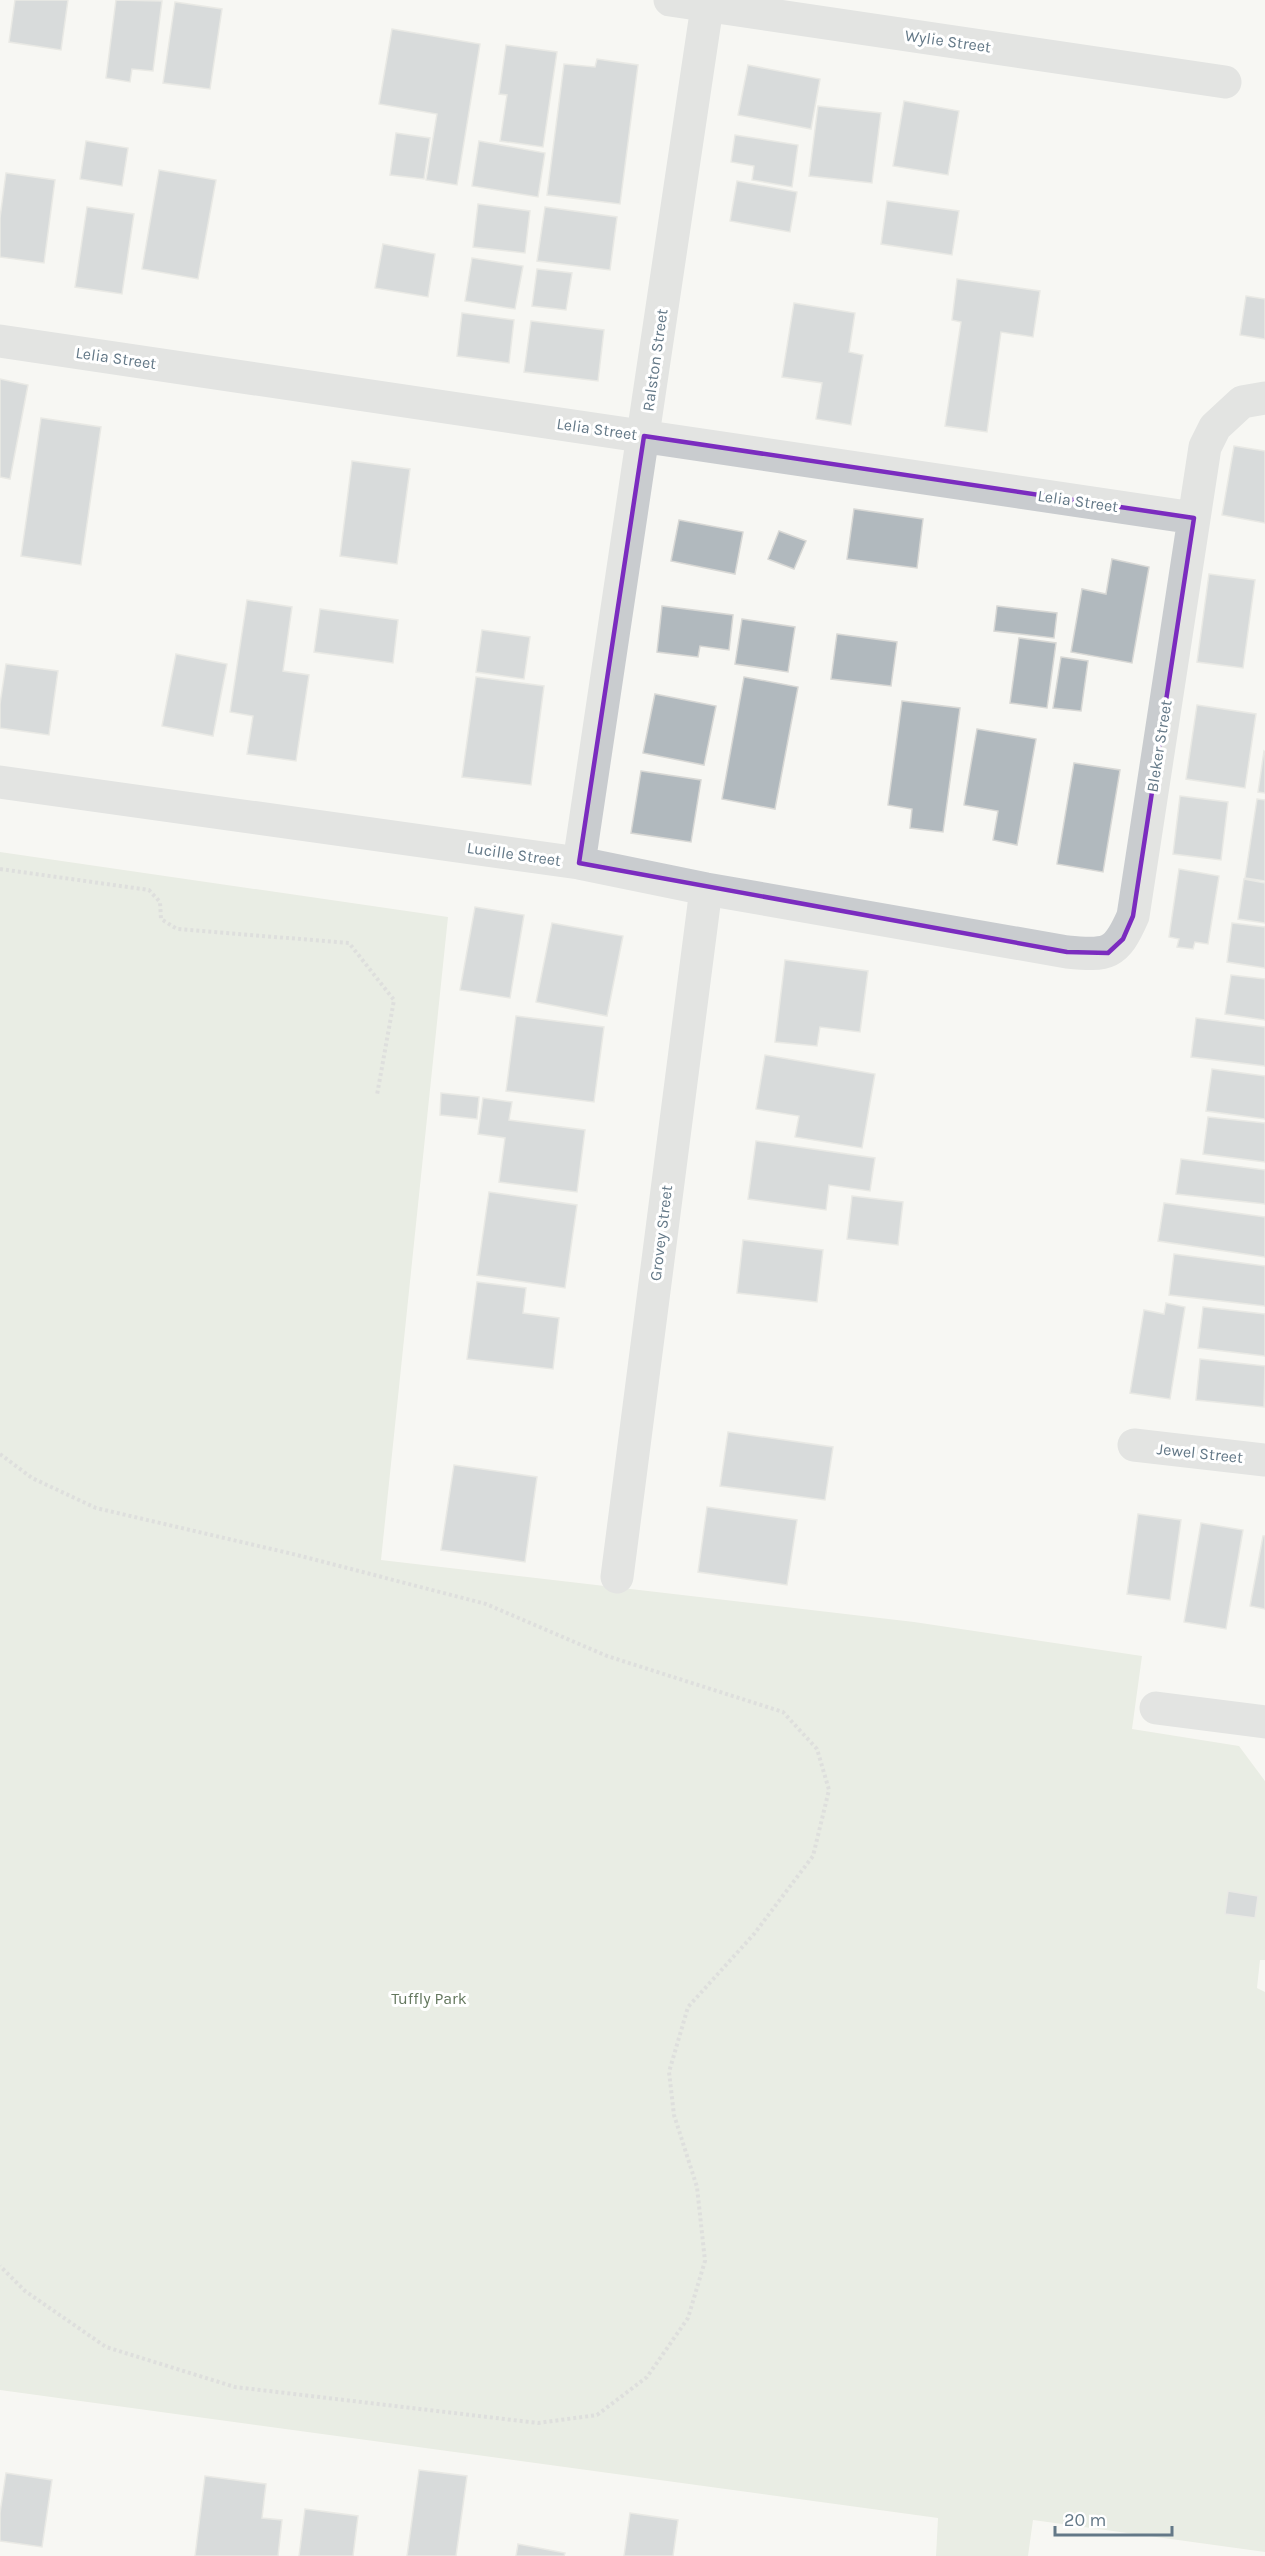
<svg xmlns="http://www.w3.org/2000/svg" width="1265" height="2556" font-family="Karla,sans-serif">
  <rect width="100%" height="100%" fill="#f7f7f3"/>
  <path fill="#d8dfd3" d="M0,852l448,65 -67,643 533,62 228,34 -10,73 107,17 26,35v179h-5l-3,28 8,4v560l-232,-32 -5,36h-92l2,-38 -938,-128z"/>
  <path fill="#b1b9be" stroke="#d8d8d5" stroke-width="1.5" d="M15,0h53l-7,50 -52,-8z
    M116,0l46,1 -9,70 -21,-2 -2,13 -24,-4z
    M175,2l47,7 -12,80 -47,-6z
    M392,29l88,15 -23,141 -31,-5 11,-66 -58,-10z
    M506,45l51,7 -14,95 -43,-6 7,-46 -8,-1z
    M597,59l41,6 -18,139 -73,-9 17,-131 31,3z
    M748,65l72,14 -9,50 -73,-14z
    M904,101l55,10 -11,64 -55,-9z
    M818,106l63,7 -9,70 -63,-7z
    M396,133l34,5 -6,41 -34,-4z
    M735,135l63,10 -6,42 -40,-7 2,-14 -23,-4z
    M86,141l42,7 -6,38 -42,-7z
    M479,141l66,12 -7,44 -66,-11z
    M159,170l57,10 -18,99 -56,-10z
    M6,173l49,7 -11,83 -44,-6v-39z
    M737,181l60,11 -7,40 -60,-11z
    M887,201l72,10 -7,44 -71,-11z
    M478,204l52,7 -5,42 -52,-6z
    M87,207l47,7 -12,80 -47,-7z
    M545,207l72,10 -7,53 -73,-9z
    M383,244l52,10 -7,43 -53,-9z
    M472,258l51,8 -8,43 -50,-8z
    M537,269l35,4 -6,37 -34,-4z
    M957,279l83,12 -7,46 -32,-5 -14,100 -42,-6 16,-104 -9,-2z
    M1246,296l19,3v40l-25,-4z
    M794,303l61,10 -6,39 14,3 -12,70 -35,-6 6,-36 -40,-6z
    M462,313l52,7 -5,43 -52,-7z
    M531,321l73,9 -6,51 -74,-9z
    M0,379l28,6 -18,94 -10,-2z
    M41,418l60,9 -20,138 -60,-9z
    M1234,446l31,5v72l-43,-8z
    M352,461l58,8 -13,95 -57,-8z
    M854,509l69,10 -6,49 -70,-9z
    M679,520l64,12 -8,42 -64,-13z
    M779,531l27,10 -12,28 -26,-10z
    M1112,559l37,8 -17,96 -61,-11 11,-63 24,5z
    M1209,574l46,6 -12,88 -46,-6z
    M247,600l45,7 -9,64 26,4 -13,86 -49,-7 6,-38 -23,-4z
    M662,606l71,9 -4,35 -29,-4 -2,11 -41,-5z
    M997,606l60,7 -3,25 -60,-7z
    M320,609l78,11 -5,43 -79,-11z
    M742,619l53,8 -7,45 -53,-8z
    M482,630l48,7 -6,42 -48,-7z
    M837,634l60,8 -6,44 -60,-7z
    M1019,638l37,5 -9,65 -37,-5z
    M176,654l51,10 -14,72 -51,-10z
    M1061,657l27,4 -7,50 -28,-3z
    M6,664l52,7 -9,64 -49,-7v-24z
    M476,677l68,9 -13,99 -69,-8z
    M744,677l54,10 -23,122 -53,-10z
    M655,694l61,12 -12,59 -61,-12z
    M902,701l58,7 -17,124 -33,-4 2,-19 -24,-4z
    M1197,705l59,9 -11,74 -59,-9z
    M977,729l59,10 -19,106 -24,-5 5,-29 -34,-6z
    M1264,751l1,1v41l-7,-1z
    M1074,763l46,7 -17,102 -46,-8z
    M641,771l60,9 -10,62 -60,-9z
    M1180,796l48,6 -7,58 -48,-6z
    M1257,799l8,1v81l-20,-3z
    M1179,869l40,7 -11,68 -13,-2 -2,7 -16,-2 2,-8 -10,-2z
    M1244,879l21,4v40l-27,-4z
    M475,907l49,8 -14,83 -50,-8z
    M552,923l71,13 -16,80 -71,-14z
    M1232,923l33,4v41l-38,-6z
    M785,960l83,11 -8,61 -40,-5 -3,19 -42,-4z
    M1231,975l34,4v41l-40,-6z
    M516,1016l88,11 -10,75 -88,-11z
    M1196,1018l69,9v39l-74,-9z
    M765,1055l110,19 -13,74 -67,-11 4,-21 -43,-7z
    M1212,1069l53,7v43l-59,-8z
    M441,1093l38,4 -2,22 -37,-4z
    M483,1098l29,4 -3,18 76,10 -8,62 -78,-10 6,-44 -27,-4z
    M1208,1117l57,6v39l-62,-8z
    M756,1141l119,17 -5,33 -41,-6 -3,25 -78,-11z
    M1181,1159l84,11v34l-89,-10z
    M489,1192l88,13 -12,83 -88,-13z
    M852,1196l51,6 -5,43 -51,-6z
    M1164,1203l101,14v40l-107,-16z
    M743,1240l80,10 -6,52 -80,-9z
    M1174,1254l91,12v40l-96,-11z
    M477,1282l49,6 -3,25 36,5 -6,51 -86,-10z
    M1166,1303l19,4 -15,92 -40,-6 14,-83 20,4z
    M1203,1307l62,7v42l-67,-8z
    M1200,1359l65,7 -1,41 -68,-7z
    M728,1432l105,15 -8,53 -105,-14z
    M454,1465l83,12 -12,85 -84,-12z
    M707,1507l90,13 -10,65 -89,-13z
    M1138,1514l43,6 -11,80 -43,-6z
    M1201,1523l42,7 -17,99 -42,-7z
    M1263,1536h2v73l-15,-3z
    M1228,1891l30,5 -3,22 -30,-4z
    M419,2470l48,6 -11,80h-49z
    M6,2473l46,7 -10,67 -42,-6v-28z
    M205,2476l61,8 -4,34 20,2 -4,36h-83z
    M305,2509l53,7 -5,40h-54z
    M630,2513l48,7 -5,36h-49z
    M518,2544l47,9 -1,3h-48z"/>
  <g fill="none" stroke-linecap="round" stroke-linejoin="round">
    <path stroke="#bfc2c4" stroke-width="4" stroke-dasharray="3 3" stroke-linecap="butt" d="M0,869l149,21 11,12 1,17 16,10 172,14 45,57 -17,95
      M0,1454l32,24 64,30 201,47 189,49 121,52 176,56 34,37 12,41 -16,66 -59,78 -66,73 -19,65 5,43 23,72 8,74 -17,57 -41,59 -50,38 -59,8 -303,-36 -129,-40 -81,-56 -25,-25"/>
    <path stroke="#c9cccf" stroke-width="33" d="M670,0l555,82
      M0,341l1194,177
      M0,782l579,81 127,26 361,63c41,4 49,3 66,-36l72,-469 10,-20 27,-25 23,-4
      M579,863l129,-863
      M1134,1445l131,15
      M617,1577l89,-688
      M1156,1708l109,14"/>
  </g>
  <path d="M0 0H1265V2556H0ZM644,436l550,82 -61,398 -10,23 -15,14 -41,-1 -488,-89z" fill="#f7f7f3" fill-opacity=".55" fill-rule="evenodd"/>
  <path fill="none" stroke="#7b2cbf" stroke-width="4.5" stroke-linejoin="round" d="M644,436l550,82 -61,398 -10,23 -15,14 -41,-1 -488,-89z"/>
  <g text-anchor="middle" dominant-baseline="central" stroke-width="6" stroke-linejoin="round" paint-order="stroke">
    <g font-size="16" fill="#637887" stroke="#fff">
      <text transform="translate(948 41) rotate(8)">Wylie Street</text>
      <text transform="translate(116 358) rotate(8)">Lelia Street</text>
      <text transform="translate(655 360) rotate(-82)">Ralston Street</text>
      <text transform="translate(597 429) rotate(8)">Lelia Street</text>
      <text transform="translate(1078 501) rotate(8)">Lelia Street</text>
      <text transform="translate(1159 746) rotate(-81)">Bleker Street</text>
      <text transform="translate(514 854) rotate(8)">Lucille Street</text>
      <text transform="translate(661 1233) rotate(-83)">Grovey Street</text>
      <text transform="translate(1200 1453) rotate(6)">Jewel Street</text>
    </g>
    <g font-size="16" fill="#64785e" stroke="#fff">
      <text x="429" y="1998">Tuffly Park</text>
    </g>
  </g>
  <path d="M1055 2526v9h117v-9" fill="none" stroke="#637887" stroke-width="3"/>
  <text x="1064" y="2526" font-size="18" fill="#637887" stroke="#ffffff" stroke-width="4.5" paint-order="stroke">20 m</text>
</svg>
